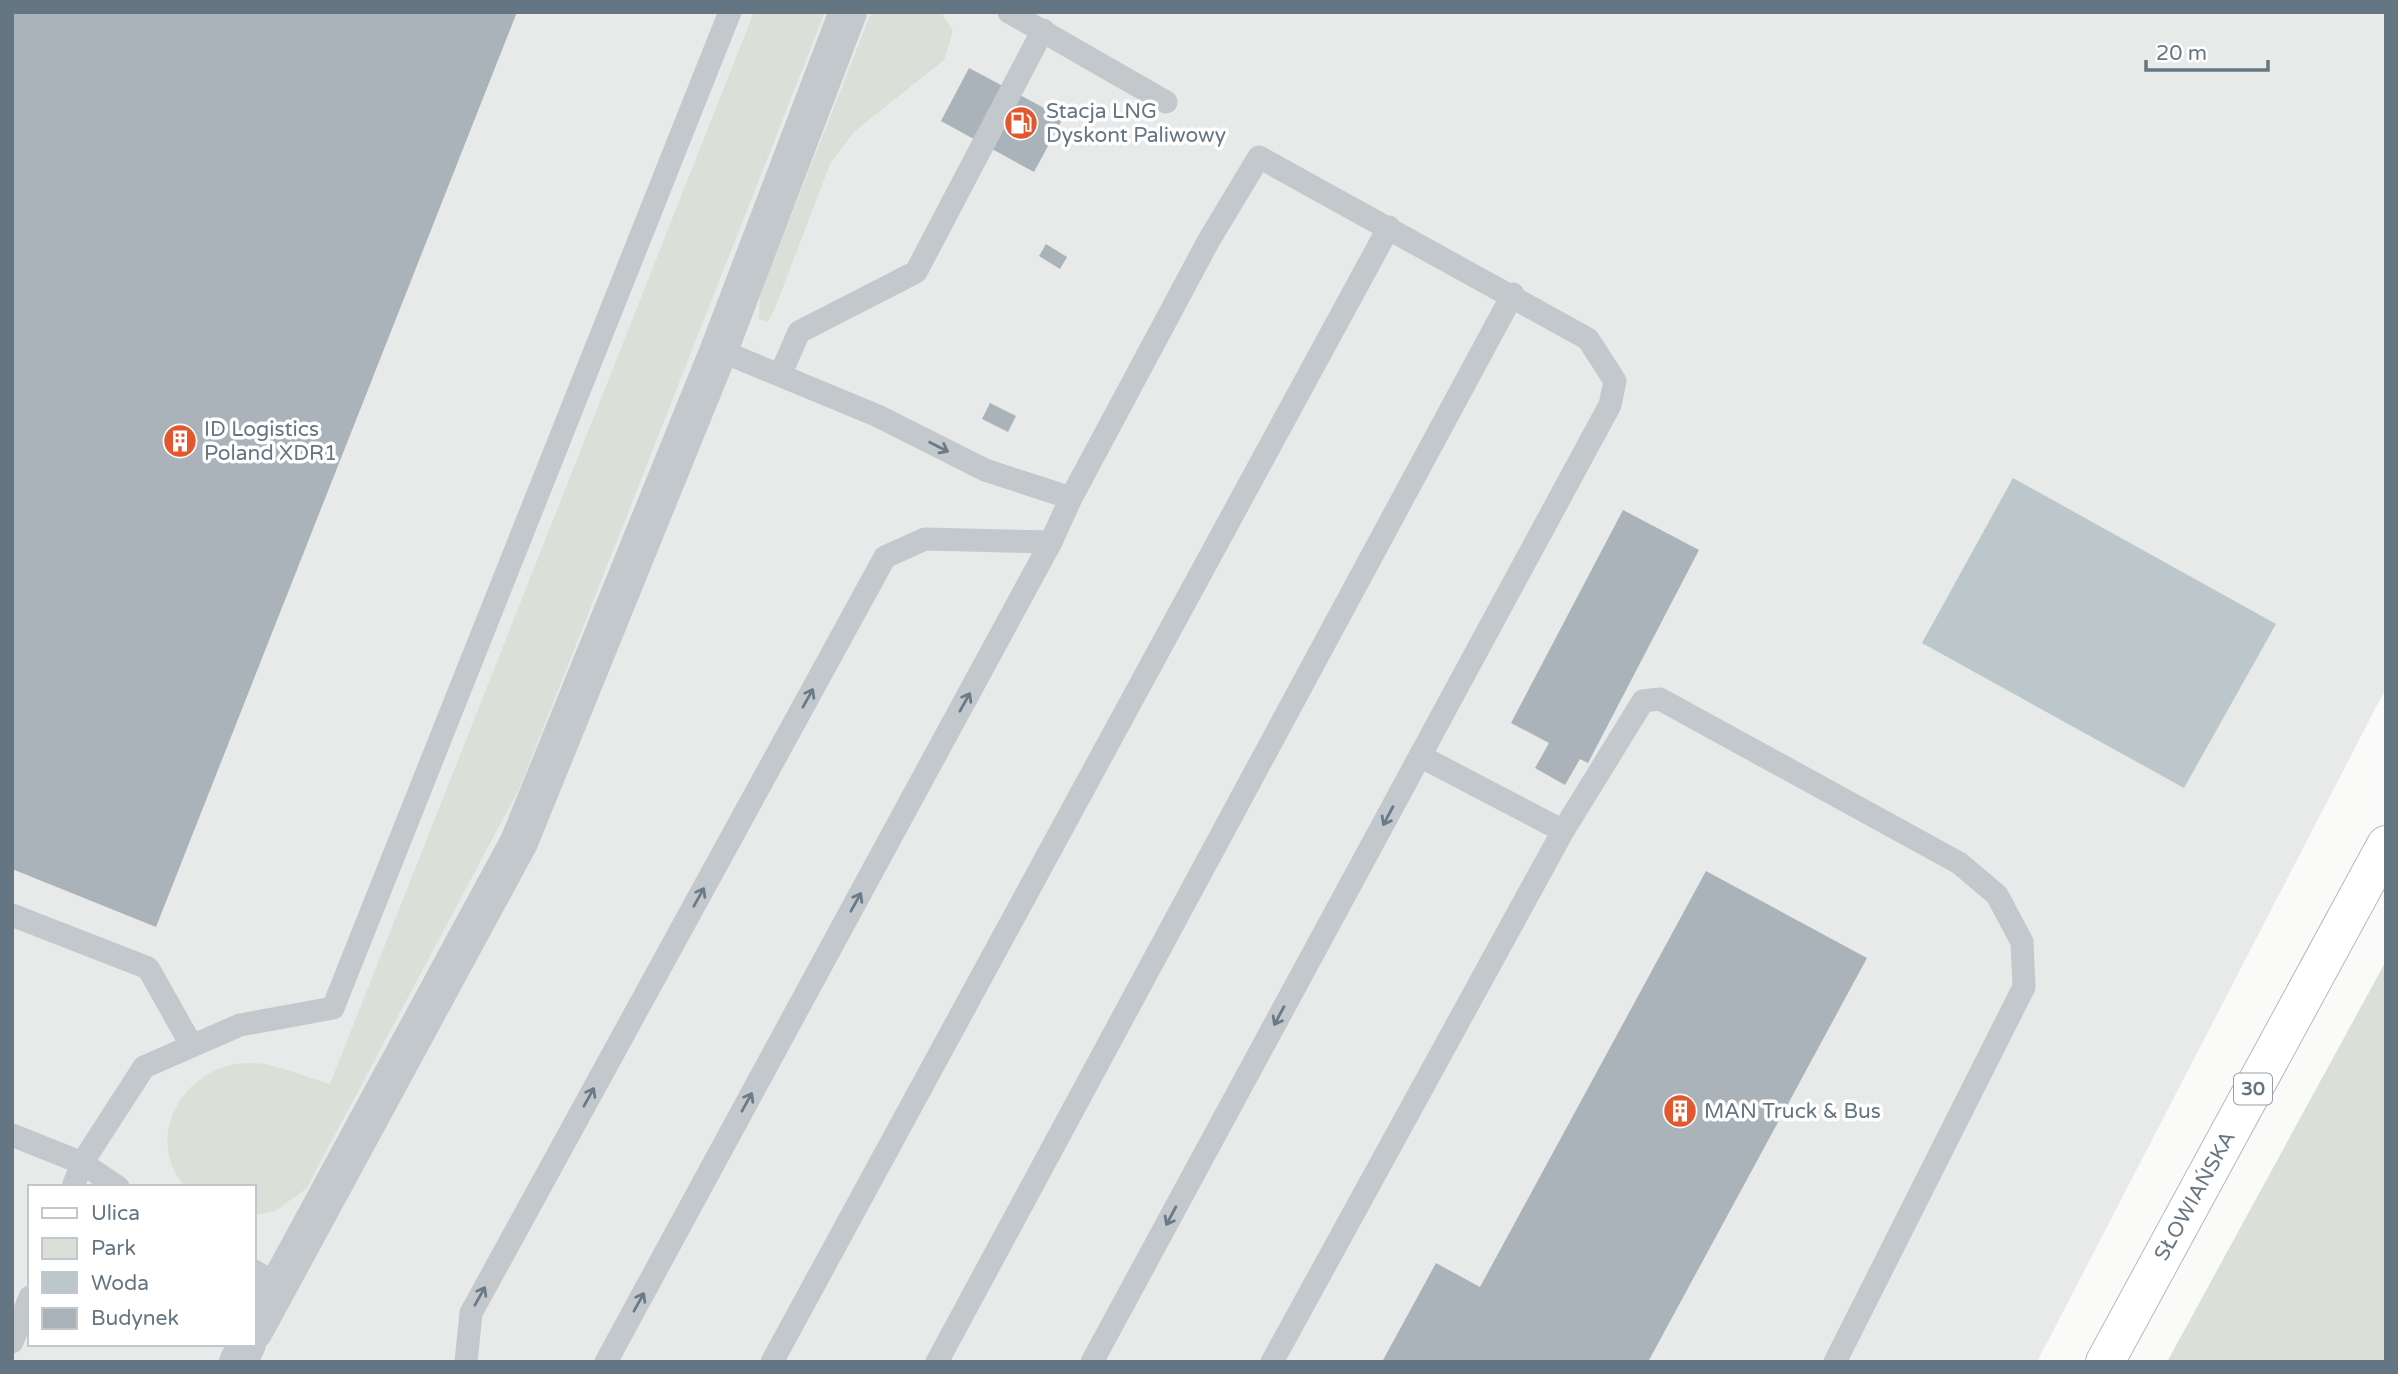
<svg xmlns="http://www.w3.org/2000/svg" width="2398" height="1374" font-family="'Varela Round',sans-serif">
  <rect width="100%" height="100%" fill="#fafaf8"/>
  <path fill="#e8e9e9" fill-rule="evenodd" d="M12,12h2374v676l-349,674h-2025zM30,1187h224v157h-224z"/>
  <path fill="#dadfd7" d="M754,12h71l-305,775 -214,402 -31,22 -21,4v-28h-69c-43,-51 -1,-121 61,-124 29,-1 57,14 84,21z
    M941,12l12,19 -9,29 -89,71 -25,33 -53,139 -9,19 -9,-3 1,-24 111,-282z
    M2386,961v401h-219z"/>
  <path fill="#bbc7cb" d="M2013,478l263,146 -92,164 -262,-145z"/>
  <path fill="#aab3b9" d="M12,12h505l-361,915 -144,-58z
    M969,68l94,50 -29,54 -93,-51z
    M1046,244l21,13 -7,12 -21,-13z
    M990,403l26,13 -8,16 -26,-13z
    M1623,510l76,40 -111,213 -8,-4 -15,26 -30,-17 14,-25 -38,-20z
    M1706,871l161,87 -219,404h-266l54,-99 44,24z"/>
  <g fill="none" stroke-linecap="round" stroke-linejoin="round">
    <g stroke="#b5babe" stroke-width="40">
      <path id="primary" d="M2105,1362l281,-517"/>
    </g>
    <path stroke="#c3c8cc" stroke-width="23" d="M1009,12l157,90
      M719,350l159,66 107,54 86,28
      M781,373l18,-41 117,-60 127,-242
      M1420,756l143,75
      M12,915l136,53 44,78
      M12,1135l70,28 36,24
      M73,1187l9,-24 62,-96 96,-42 93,-17 397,-996
      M254,1271l24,13
      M12,1342l18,-45
      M466,1362l5,-49 414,-756 40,-18 126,3
      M606,1362l445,-820 20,-44 138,-258 50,-83 329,182 27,42 -5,24 -518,957
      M772,1362l617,-1135
      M937,1362l576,-1068
      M1272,1362l291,-531 80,-130 17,-2 299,164 38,32 25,47 2,45 -189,375"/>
    <path stroke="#c3c8cc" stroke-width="38" d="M254,1331l265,-489 200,-492 129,-338
      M238,1362l9,-18"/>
    <use href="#primary" stroke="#fff" stroke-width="38"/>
  </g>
  <defs><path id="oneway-shaft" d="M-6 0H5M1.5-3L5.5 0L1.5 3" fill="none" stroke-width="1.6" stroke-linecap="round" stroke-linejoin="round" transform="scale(1.75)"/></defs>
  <g stroke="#6a7a87">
    <use href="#oneway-shaft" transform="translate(939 447) rotate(27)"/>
    <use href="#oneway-shaft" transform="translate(808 698) rotate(-61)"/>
    <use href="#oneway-shaft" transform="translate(965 702) rotate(-61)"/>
    <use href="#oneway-shaft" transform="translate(1388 816) rotate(118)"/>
    <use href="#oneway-shaft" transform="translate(699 897) rotate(-61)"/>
    <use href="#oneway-shaft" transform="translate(856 902) rotate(-61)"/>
    <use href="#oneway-shaft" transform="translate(1279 1016) rotate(118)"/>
    <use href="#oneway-shaft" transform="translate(589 1097) rotate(-61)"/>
    <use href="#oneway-shaft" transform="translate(747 1102) rotate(-61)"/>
    <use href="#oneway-shaft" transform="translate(1171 1216) rotate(118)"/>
    <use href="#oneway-shaft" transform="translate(480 1296) rotate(-61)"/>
    <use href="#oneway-shaft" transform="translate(639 1302) rotate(-61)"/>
  </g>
  <defs>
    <g id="fuel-disc" transform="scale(1.75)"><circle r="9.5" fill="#e4572e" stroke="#fff"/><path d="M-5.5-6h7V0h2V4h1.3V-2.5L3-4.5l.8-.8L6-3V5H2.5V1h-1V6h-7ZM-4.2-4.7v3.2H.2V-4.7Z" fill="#fff"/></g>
    <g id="building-disc" transform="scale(1.75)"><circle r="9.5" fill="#e4572e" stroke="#fff"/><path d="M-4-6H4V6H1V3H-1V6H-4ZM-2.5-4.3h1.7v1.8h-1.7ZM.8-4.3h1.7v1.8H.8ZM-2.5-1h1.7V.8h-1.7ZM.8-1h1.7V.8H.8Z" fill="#fff"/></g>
  </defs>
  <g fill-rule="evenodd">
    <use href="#fuel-disc" x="1021" y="123"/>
    <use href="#building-disc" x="180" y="441"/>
    <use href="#building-disc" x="1680" y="1111"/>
  </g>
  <g text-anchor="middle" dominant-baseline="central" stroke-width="7" stroke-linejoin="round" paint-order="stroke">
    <rect fill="#fff" stroke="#939fa8" stroke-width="2" x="2234" y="1073.5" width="38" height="31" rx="5"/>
    <g font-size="19" font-weight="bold" fill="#657683">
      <text x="2253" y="1089">30</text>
    </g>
    <g font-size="21" fill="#657683" stroke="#fff" text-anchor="start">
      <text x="1046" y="111">Stacja LNG<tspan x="1046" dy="24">Dyskont Paliwowy</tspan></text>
      <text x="204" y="429">ID Logistics<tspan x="204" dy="24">Poland XDR1</tspan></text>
      <text x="1704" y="1111">MAN Truck &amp; Bus</text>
    </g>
    <g font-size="21" fill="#657683" stroke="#fff">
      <text transform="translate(2195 1196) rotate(-61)">SŁOWIAŃSKA</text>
    </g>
  </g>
  <rect width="2398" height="1374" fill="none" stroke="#657683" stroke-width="28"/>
  <rect x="28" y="1185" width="228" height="161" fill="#ffffff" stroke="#c1c8cd" stroke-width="2"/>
  <rect x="42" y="1208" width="35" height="10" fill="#ffffff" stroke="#c1c8cd" stroke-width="2"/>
  <text x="91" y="1220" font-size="21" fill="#657683">Ulica</text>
  <rect x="42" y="1238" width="35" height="21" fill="#dadfd7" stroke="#c1c8cd" stroke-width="2"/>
  <text x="91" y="1255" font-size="21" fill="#657683">Park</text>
  <rect x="42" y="1272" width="35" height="21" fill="#bbc7cb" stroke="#c1c8cd" stroke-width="2"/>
  <text x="91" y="1290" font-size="21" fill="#657683">Woda</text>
  <rect x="42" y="1308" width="35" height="21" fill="#aab3b9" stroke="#c1c8cd" stroke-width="2"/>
  <text x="91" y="1325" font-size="21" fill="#657683">Budynek</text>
  <path d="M2146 60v10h122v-10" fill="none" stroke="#657683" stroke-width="3.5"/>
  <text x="2156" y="60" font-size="21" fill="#657683" stroke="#ffffff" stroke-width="5" paint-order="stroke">20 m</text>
</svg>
